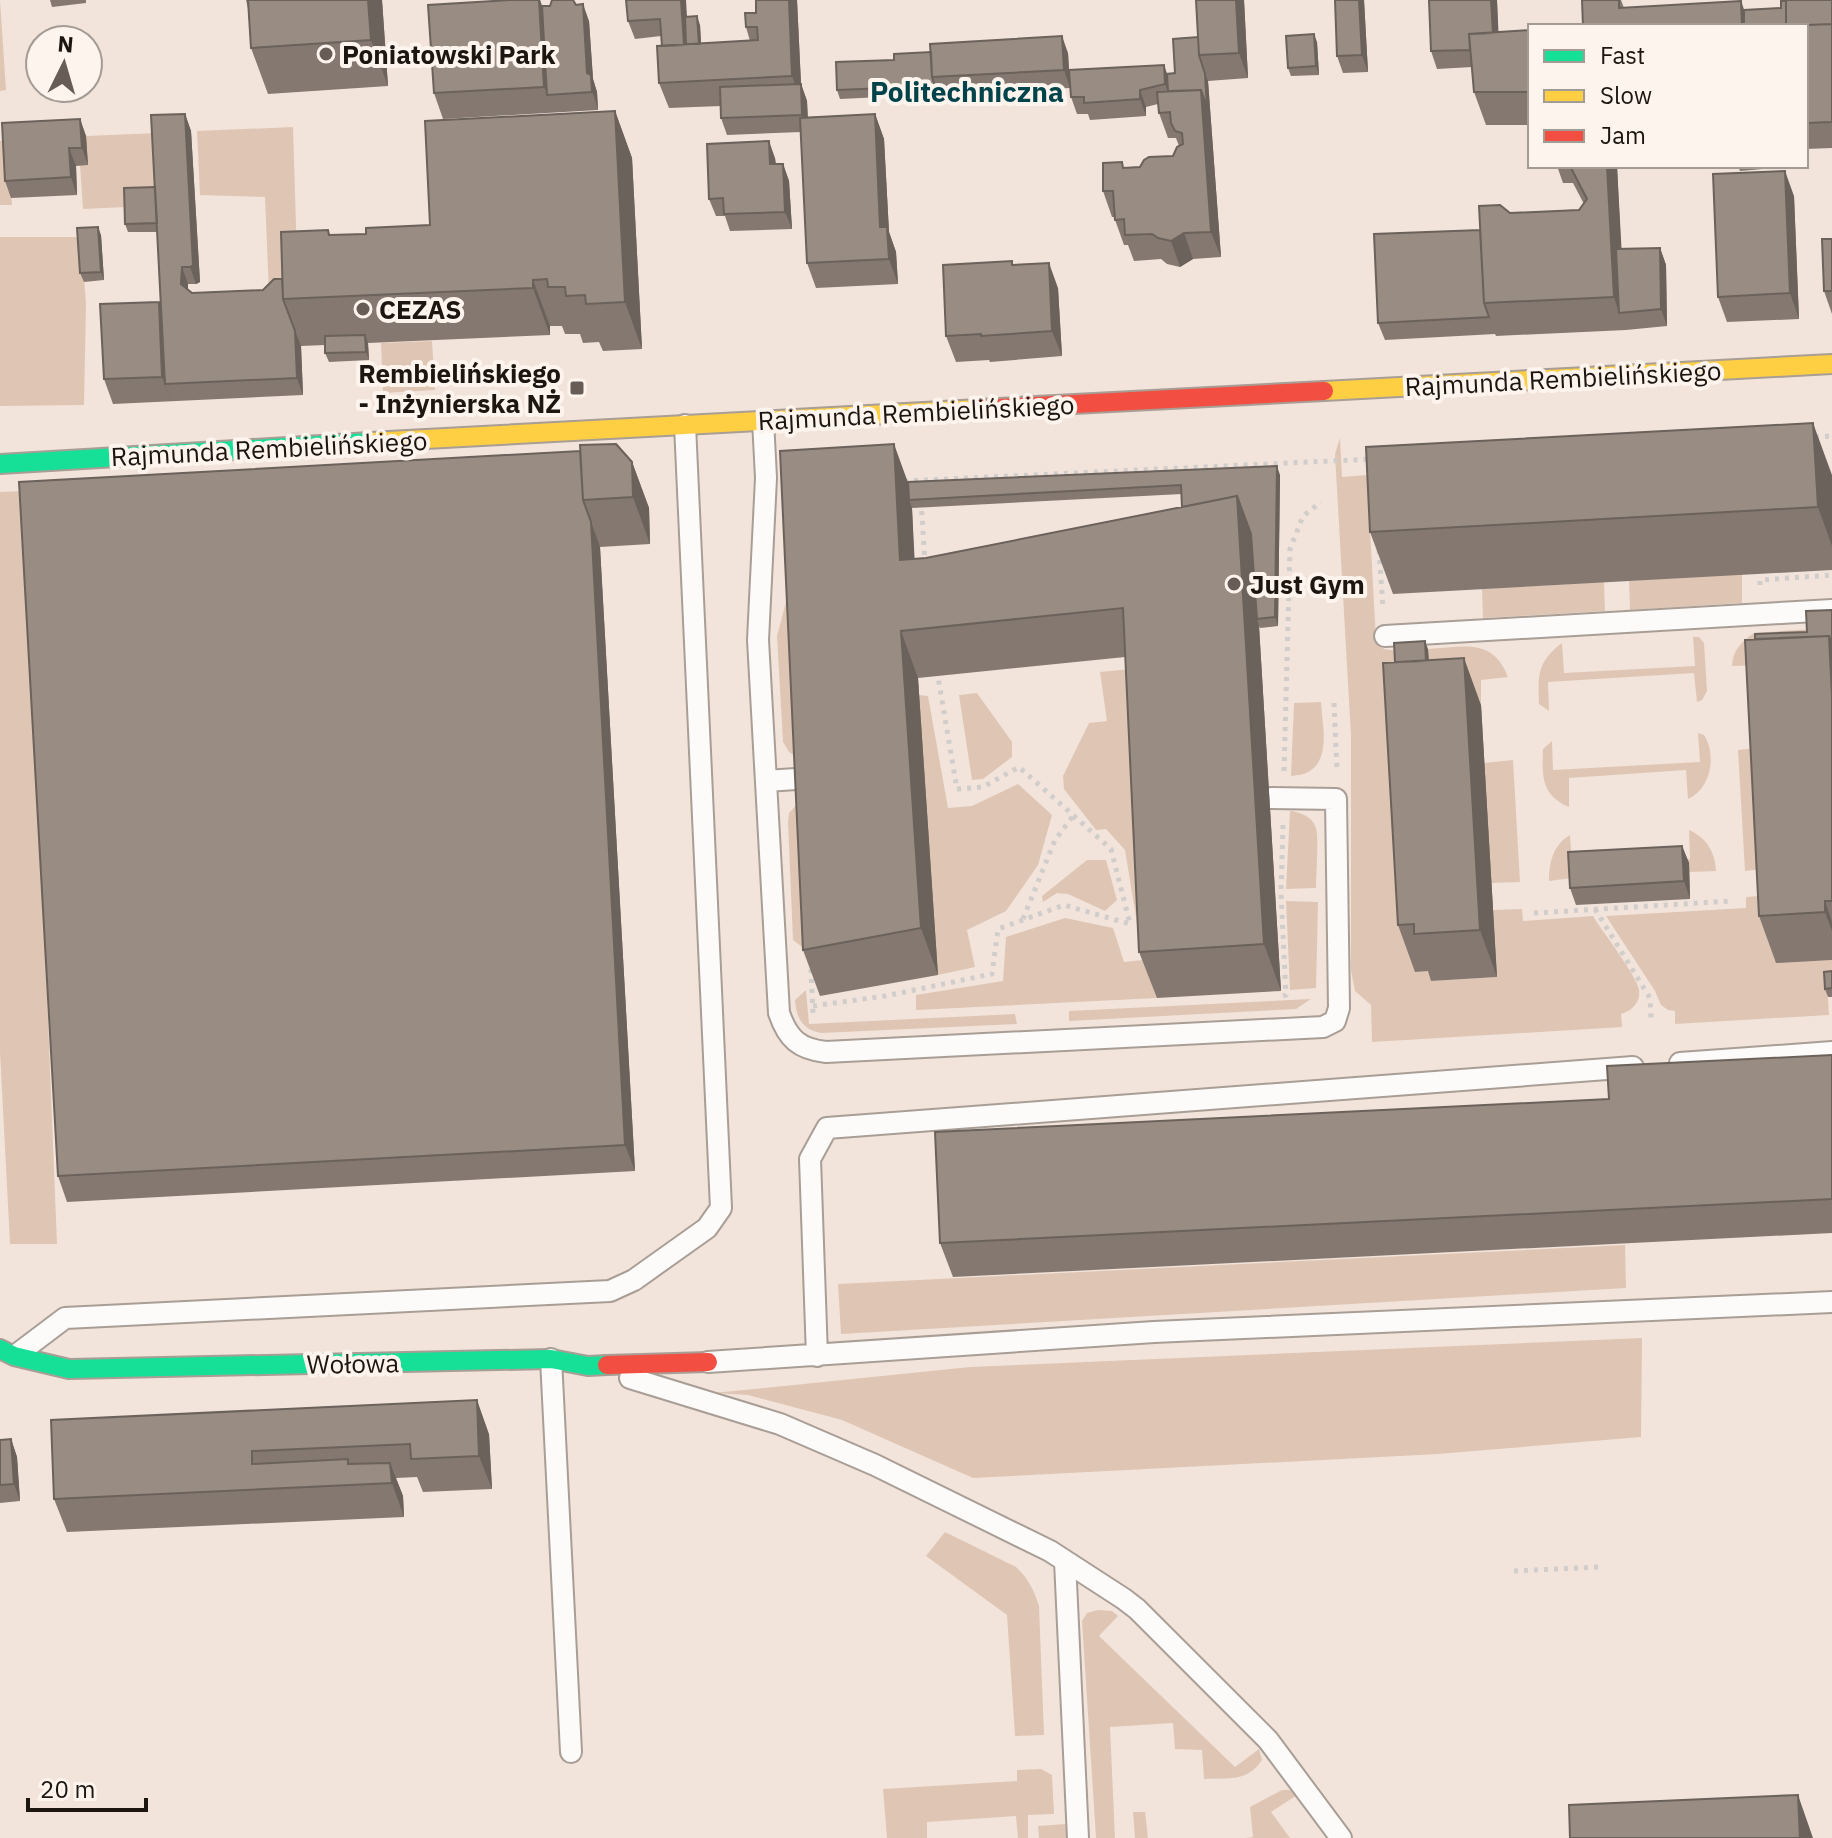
<svg xmlns="http://www.w3.org/2000/svg" width="1832" height="1838" font-family="'IBM Plex Sans',sans-serif">
  <rect width="100%" height="100%" fill="#f2e4db"/>
  <path fill="#dfc6b4" d="M0,0l6,90 -6,1z
    M293,127l5,165 -29,2 -4,-97 -65,-2 -3,-64z
    M158,133l4,63 -35,11 -44,2 -3,-44h8l-2,-29z
    M8,140l4,65h-12v-64z
    M0,237h81l5,67 -2,101 -84,1z
    M432,341l3,49 -52,3 -2,-50z
    M1340,438l2,39 25,-2 9,165 8,9 13,2 32,19 -1,-21c35,-2 65,-12 80,28l-27,3v25l-81,5 31,271 66,-4 -4,-67 29,-1 1,12 70,-5c9,15 44,60 46,74 2,12 -7,21 -18,24l1,13 -250,15 -1,-37 -16,-14 -4,-20v-235l-16,-282z
    M27,491l30,753h-47l-10,-192v-560z
    M1742,574v29l-112,7 -1,-29z
    M1604,582l1,29 -122,7 -1,-29z
    M787,598l11,160 -9,-6 -6,-10 -6,-106z
    M1813,629l1,21 -53,15 -29,1c0,-15 10,-25 22,-33z
    M1693,637h6l5,6 3,48 -5,9 -5,2 -3,-29 -146,9 1,29 -10,-7c-1,-29 -2,-42 23,-61l2,30 131,-7z
    M1141,668l16,330 -241,12v-15l87,-14 3,-44 59,-19 48,10 11,34 19,-2 -18,-110 -19,-21 -10,1 -32,-41 -1,-13 26,-53 18,-2 -7,-49z
    M977,693l35,49v15l-29,22 -11,1 -13,-85z
    M919,695l9,1 20,112 24,-2 46,-22 34,31 -14,50 -32,46 -39,19 8,37 -37,8z
    M1321,702c1,21 10,55 -11,69 -5,4 -13,4 -19,5l3,-73z
    M1698,733l6,2c13,20 7,54 -16,64l-2,-29 -117,8v29c-28,-12 -27,-31 -26,-58l9,-8 1,29 147,-8z
    M1765,747l6,121 -26,3 -7,-121z
    M1513,760l7,122 -29,1 -7,-120z
    M799,802l7,148 -13,-10 -5,-118 1,-9z
    M1290,811c10,1 23,6 26,17 3,10 0,48 0,60l-30,1z
    M1689,830c18,8 26,22 27,41l-27,1 -1,-9 -139,18c0,-19 4,-36 21,-46l2,31 118,-7z
    M1087,860h19l11,40 -12,11 -37,-17 -11,-1 -14,9 -1,-6z
    M1773,895l3,67 56,-2v20l-5,1 2,34 -154,9v-13l-7,-1 -7,-5 -6,-14 -49,-75 140,-8v-11z
    M1286,901l32,1 -2,86 -26,2z
    M806,990l3,34 206,-10 2,10 -196,9c-18,-3 -25,-15 -26,-33z
    M1311,999l-15,10 -227,12v-10z
    M1625,1245l1,43 -785,46 -3,-50z
    M1642,1338l-1,99 -203,17 -465,24 -131,-58 -94,-25 -34,-2 256,-26z
    M945,1532l71,35c12,11 18,23 23,39l5,129 -29,1 -8,-121 -81,-59z
    M1098,1610l14,1 6,5 -19,20 136,131 24,-18 3,11c-14,22 -34,18 -58,19l-2,-29 -27,-1 -2,-26 -63,4 5,111h-19l-14,-217 5,-8z
    M1041,1769l11,6 2,39 -26,1v23h-10l-2,-22 -89,6v16h-40l-4,-49 134,-8v-11z
    M1282,1790h8l7,5 -26,17 19,26h-44l7,-1 -3,-30z
    M1133,1812h12l3,26h-13z
    M1066,1824v14h-27l-1,-12z"/>
  <g fill="none" stroke-linecap="round" stroke-linejoin="round">
    <g stroke="#a89e96" stroke-width="24">
      <path id="lane" d="M763,420l3,58 -8,162 21,373c9,26 20,36 47,39l497,-25 12,-6 4,-13 -3,-209 -65,-1
        M1385,636l447,-26
        M766,781l45,-3
        M1680,1063l152,-11
        M16,1355l49,-37 545,-27 24,-11 73,-52 14,-20 -36,-783
        M817,1356l-7,-197 17,-31 806,-61
        M551,1359l20,393
        M708,1362l446,-30 678,-30
        M630,1378l150,46 95,41 175,86 74,48 13,10 131,131 73,98
        M1065,1561l13,277"/>
    </g>
    <g stroke="#a89e96" stroke-width="22">
      <path id="fast" d="M0,464l370,-22
        M0,1349l14,7 55,13 482,-10 37,7 19,-1"/>
    </g>
    <g stroke="#a89e96" stroke-width="22">
      <path id="slow" d="M1324,391l508,-27
        M370,442l609,-33"/>
    </g>
    <g stroke="#a89e96" stroke-width="22">
      <path id="jam" d="M979,409l345,-18
        M607,1365l101,-3"/>
    </g>
    <path stroke="#d1cdcb" stroke-width="5" stroke-dasharray="4 6" stroke-linecap="butt" d="M1815,437l17,-1
      M904,481l469,-22
      M921,501l4,62
      M1379,550l4,58
      M1760,585v-5l72,-5
      M1334,703l3,67
      M1284,771l6,-222 13,-33 18,-14
      M1283,825l-2,69 5,101 -3,1
      M1595,909l55,89 1,20
      M1534,913l198,-12
      M1023,919l32,-79 18,-24
      M811,969l2,46
      M813,1006l72,-10 107,-22 6,-45 66,-24 66,19 -19,-75 -92,-82 -36,20 -26,2 -19,-112
      M1514,1571l84,-4"/>
    <use href="#lane" stroke="#fdfbfa" stroke-width="20"/>
    <use href="#fast" stroke="#16e098" stroke-width="18"/>
    <use href="#slow" stroke="#ffcf43" stroke-width="18"/>
    <use href="#jam" stroke="#f24e42" stroke-width="18"/>
  </g>
  <path fill="#847870" fill-rule="evenodd" d="M50,0h36v3l-34,4z
    M246,0h136l6,86 -120,8 -17,-46 -3,-40z
    M540,0l2,6 47,15 4,58 4,13 1,18 -155,9 -9,-26z
    M756,0h41l4,84 6,17 1,16 67,-3 9,25 5,93 7,20 2,32 -82,4 -9,-25 -6,-131 -74,3 -6,-17v-12l-52,2 -10,-25 3,-37 -1,-10 -26,3 -7,-18 59,-4 13,8 1,19 49,-3 -4,-14 10,-14z
    M1196,0h48l4,78 -40,3 13,176 -28,2 -13,8 -13,-3 -6,-5 -27,2 -6,-16h-4l-10,-28h-2l-9,-26 22,-24h15l33,-11 6,-10 -3,-8h-8l-9,-25 -1,-9 -12,3v9l-56,4 -2,-6h-11l-6,-17 -1,-9 -230,11 -3,-9 231,-37 1,17 95,-5 3,9 8,-1 23,-36z
    M1335,0h29l4,72 -25,1 -6,-17z
    M1497,0l1,32 32,-2v95h-44l-12,-33 -2,-25 -35,2 -6,-18z
    M1582,0h39l3,8 120,2 37,-2 51,-8v148l-26,1v-123h-223z
    M1317,42l2,33 -28,1 -3,-8z
    M615,111l17,47 10,191 -39,2 -4,-9 -16,1 -3,-9h-15l-3,-8h-12v9l-182,8 1,17 -40,2 -4,-9v-8l-24,1 2,49 -190,9 -9,-25 57,-70 -4,-77h-29l-3,-8 30,-37 30,-73 6,17 9,151 -4,2h-8v6l4,3 71,-3 19,-11 46,-49 2,5 36,-1 64,-9z
    M80,119l6,17 2,29 -12,1 1,29 -66,3 -6,-17z
    M775,158l1,6h7l6,17 3,48 -62,2 -5,-15h-9l-7,-17z
    M1557,166h60l4,83 39,-1 6,17 1,61 -41,4 -130,6 -1,-2 -110,6 -7,-17 102,-93 30,-17 69,-3 5,-6 -11,-21h-10z
    M1738,166h58l-56,5z
    M1794,196l5,123 -72,3 -9,-25z
    M101,235l3,45 -20,2 -4,-9z
    M1832,239v75l-8,-23z
    M1013,265l45,23 4,68 -72,6 -1,-2 -33,2 -10,-26z
    M632,462l17,46 1,36 -50,3 35,624 -568,31 -9,-26 -39,-694z
    M1280,475l-2,151 -18,2 -1,-2 22,365 -124,7 -18,-46 -14,-295 -207,21 20,297 -118,21 -17,-46 105,-468zM1182,494v13l-256,51 -12,1 -2,-51z
    M1832,475v95l-439,24 -23,-62z
    M1832,610v350l-56,3 -17,-47 48,-284z
    M1428,649l1,11 52,45 16,272 -66,4 -3,-10 -13,1 -17,-47z
    M1682,846l7,17 1,36 -114,6 -6,-17z
    M1832,971v26h-4l-3,-8z
    M1832,1055v178l-879,44 -13,-34z
    M51,1420l438,14 3,55 -69,3 -6,-15 -21,1 7,18 1,21 -337,15 -13,-33z
    M11,1439l6,18 3,44 -20,2v-63z"/>
  <path fill="#6b625b" d="M368,0h14l6,86 -17,-46z
    M540,0l8,24v71l-4,-8z
    M681,0h5l3,51 -5,1z
    M789,0h8l4,84 6,17 1,31 -6,-17 -1,-14 -9,-25z
    M1236,0h8l4,78 -9,-25z
    M1359,0h5l4,72 -6,-17z
    M1491,0h6l3,66 -7,-18z
    M1741,1l6,17v8h-5z
    M583,4l6,17 4,58 4,13 1,18 -11,-37z
    M697,16l3,9 2,34 -3,-9z
    M1314,34l3,8 2,33 -3,-9z
    M1062,36l6,17 2,35 -6,-18z
    M1164,65l6,18 -2,9 -3,-8z
    M1205,74l3,7 13,176 -10,-25 -10,-142z
    M1140,90l6,17v9l-6,-17z
    M615,111l17,47 10,191 -17,-47z
    M185,114l6,17 9,151 -4,2 -6,-17z
    M875,114l9,25 5,93 7,20 2,32 -9,-25 -9,-32z
    M80,119l6,17 2,29 -6,-17z
    M769,141l6,17 2,24 -7,-18z
    M69,148l7,18 1,29 -6,-18z
    M783,164l6,17 3,48 -7,-17z
    M1607,166h10l8,146 -6,1 -5,-16z
    M1785,171l9,25 5,123 -9,-26z
    M98,227l3,8 3,45 -3,-8z
    M1184,233l9,26 -13,8 -9,-26z
    M1660,248l6,17 1,61 -6,-17z
    M1049,263l9,25 4,68 -10,-25z
    M182,267l6,17v17l-7,-17z
    M533,280l17,46v9l-17,-47z
    M159,302l9,25 -3,57 7,18 -10,-25z
    M295,331l6,15 2,49 -6,-17z
    M365,335l3,8 1,17 -3,-8z
    M1813,423l19,52v71l-14,-39z
    M894,444l17,47 -2,9 3,8 5,99 -17,-47z
    M632,462l17,46 1,36 -17,-47z
    M1277,466l3,9 -2,151 -3,-9z
    M1237,496l17,47 3,76 2,7 22,365 -17,-47z
    M591,522l9,25 35,624 -10,-26z
    M901,631l17,47 20,297 -17,-47z
    M1829,636l3,9v51z
    M1425,641l3,8 1,21 -3,-9z
    M1464,658l17,47 16,272 -17,-47z
    M1682,846l7,17 1,36 -6,-18z
    M1825,901l7,21v9l-7,-19z
    M477,1400l12,34 3,55 -13,-33z
    M11,1439l6,18 3,44 -6,-17z
    M390,1463l13,33 1,21 -12,-34z
    M1798,1795l15,43h-13z"/>
  <path fill="#998c82" stroke="#6b625b" stroke-width="2" d="M248,0h120l3,40 -120,8z
    M510,0h29l5,87 -110,6 -6,-88z
    M552,0h21l3,5 7,-1 4,69 4,2 1,17 -45,3 -5,-89h8z
    M626,0h55l3,45 -22,1 -2,-27 -32,2z
    M756,0h33l3,76 -133,7 -2,-37 101,-6 -1,-13h-11l-1,-14h11z
    M1196,0h40l3,53 -40,2z
    M1335,0h24l3,55 -25,1z
    M1429,0h62l2,33 -24,1 1,16 -39,1z
    M1582,0h37v8l122,-7 1,25h-159z
    M1786,0h46v24l-46,2z
    M1781,1h5v25h-42v-16l37,-2z
    M697,16l2,28h-13l-1,-27z
    M1832,24v98l-26,1v-97h-24z
    M1530,30v62h-56l-5,-58z
    M1314,34l2,32 -28,2 -2,-32z
    M1062,36l2,34 -132,7 -2,-33z
    M1198,37l1,18 6,19 2,33 -6,-17 -33,1 -1,-17 8,-1 -2,-34z
    M931,52l1,25 3,9 -98,4 -1,-28 58,-2v-6z
    M1164,65l1,19 -25,6v9l-56,4v-6h-13l-2,-27z
    M801,84l1,31 -81,3 -1,-31z
    M1201,90l10,142 -27,1 -13,8 -13,-3 -6,-4 -27,1 -1,-16 -9,1 -2,-29h-10v-28l19,-1 1,6 17,-1 4,-7 5,-3 24,-1 4,-9 6,-3 -1,-11 -7,-2 -4,-8 -1,-11 -11,1 -2,-21z
    M615,111l10,191 -39,2 -1,-9 -19,1 -1,-9h-17l-1,-8 -14,1v8l-250,11 -2,-67 47,-2 1,5 37,-1v-6l64,-3 -5,-104z
    M185,114l8,151 -3,2h-8l-1,17 11,9 71,-3 11,-11h8l1,20 12,32 2,47 -132,6 -14,-269z
    M875,114l5,113h7l2,32 -82,4 -7,-145z
    M80,119l2,29h-13l2,29 -66,4 -3,-58z
    M769,141l1,23h13l2,48 -61,2 -1,-16 -14,1 -2,-55z
    M1570,166h37l7,131 -130,6 -5,-97 21,-1 10,8 69,-3 8,-11z
    M1785,171l5,122 -72,4 -5,-123z
    M155,187l2,36 -32,1 -1,-36z
    M98,227l3,45 -21,1 -3,-45z
    M1480,230l4,73 5,14 -111,6 -4,-89z
    M1822,239h10v52h-8z
    M1660,248l1,61 -42,4 -3,-64z
    M1012,261v4l37,-2 3,68 -71,5v-2l-35,2 -3,-71z
    M159,302l3,75 -58,2 -4,-75z
    M365,335l1,17 -41,1v-17z
    M1813,423l5,84 -448,25 -4,-85z
    M616,444l16,18 1,35 -50,3 -3,-55z
    M894,444l6,116 26,-2 311,-62 27,448 -125,8 -16,-344 -222,23 20,297 -118,22 -23,-499z
    M580,451l3,49 8,22 34,623 -567,31 -39,-694z
    M1277,466l-2,151 -18,2 -6,-85 -14,-38 -55,11 -1,-22 -272,15 -1,-18z
    M1832,610v35l-3,-9 -74,3v-5l52,-2 -1,-21z
    M1829,636l3,60v205h-7v11l-66,4 -14,-276z
    M1425,641l1,20 -31,1 -1,-19z
    M1464,658l16,272 -66,4v-10l-16,1 -15,-262z
    M1682,846l2,35 -114,7 -2,-36z
    M1832,971v17l-7,1 -1,-17z
    M1832,1055v144l-892,44 -5,-111 674,-33 -2,-33z
    M477,1400l2,56 -68,3 -1,-15 -158,7v13l96,-5v5l42,-1 2,20 -338,16 -3,-79z
    M11,1439l3,45 -14,1v-45z
    M1798,1795l2,43h-230l-1,-33z"/>
  <g fill="#685d56" stroke="#fdf4ed" stroke-width="3">
    <circle cx="326" cy="54" r="8"/>
    <circle cx="363" cy="309" r="8"/>
    <rect x="569" y="380" width="16" height="16" rx="4"/>
    <circle cx="1234" cy="584" r="8"/>
  </g>
  <g text-anchor="middle" dominant-baseline="central" stroke-width="8" stroke-linejoin="round" paint-order="stroke">
    <g font-size="26" font-weight="bold" fill="#1d150f" stroke="#fdf4ed" text-anchor="start">
      <text x="342" y="54">Poniatowski Park</text>
      <text x="379" y="309">CEZAS</text>
      <text x="561" y="373" text-anchor="end">Rembielińskiego<tspan x="561" dy="30">- Inżynierska NŻ</tspan></text>
      <text x="1250" y="584">Just Gym</text>
    </g>
    <g font-size="26" fill="#1d150f" stroke="#fdf4ed">
      <text transform="translate(1563 378) rotate(-3)">Rajmunda Rembielińskiego</text>
      <text transform="translate(916 412) rotate(-3)">Rajmunda Rembielińskiego</text>
      <text transform="translate(269 448) rotate(-3)">Rajmunda Rembielińskiego</text>
      <text transform="translate(353 1363) rotate(-1)">Wołowa</text>
    </g>
    <g font-size="28" font-weight="bold" fill="#01434b" stroke="#fdf4ed">
      <text x="967" y="91">Politechniczna</text>
    </g>
  </g>
  <rect x="1528" y="24" width="280" height="144" fill="#fdf4ed" stroke="#a39b94" stroke-width="2"/>
  <rect x="1544" y="50" width="40" height="12" fill="#16e098" stroke="#a39b94" stroke-width="2"/>
  <text x="1600" y="64" font-size="24" fill="#1d150f">Fast</text>
  <rect x="1544" y="90" width="40" height="12" fill="#ffcf43" stroke="#a39b94" stroke-width="2"/>
  <text x="1600" y="104" font-size="24" fill="#1d150f">Slow</text>
  <rect x="1544" y="130" width="40" height="12" fill="#f24e42" stroke="#a39b94" stroke-width="2"/>
  <text x="1600" y="144" font-size="24" fill="#1d150f">Jam</text>
  <g transform="translate(64 64) rotate(5)"><circle r="38" fill="#fdf4ed" stroke="#a39b94" stroke-width="2"/>
  <path d="M0-6L14 30L0 20L-14 30Z" fill="#685d56"/>
  <text y="-12" font-size="22" font-weight="bold" text-anchor="middle" fill="#1d150f">N</text>
  </g>
  <path d="M28 1798v12h118v-12" fill="none" stroke="#1d150f" stroke-width="4"/>
  <text x="40" y="1798" font-size="24" fill="#1d150f" stroke="#fdf4ed" stroke-width="6" paint-order="stroke">20 m</text>
</svg>
